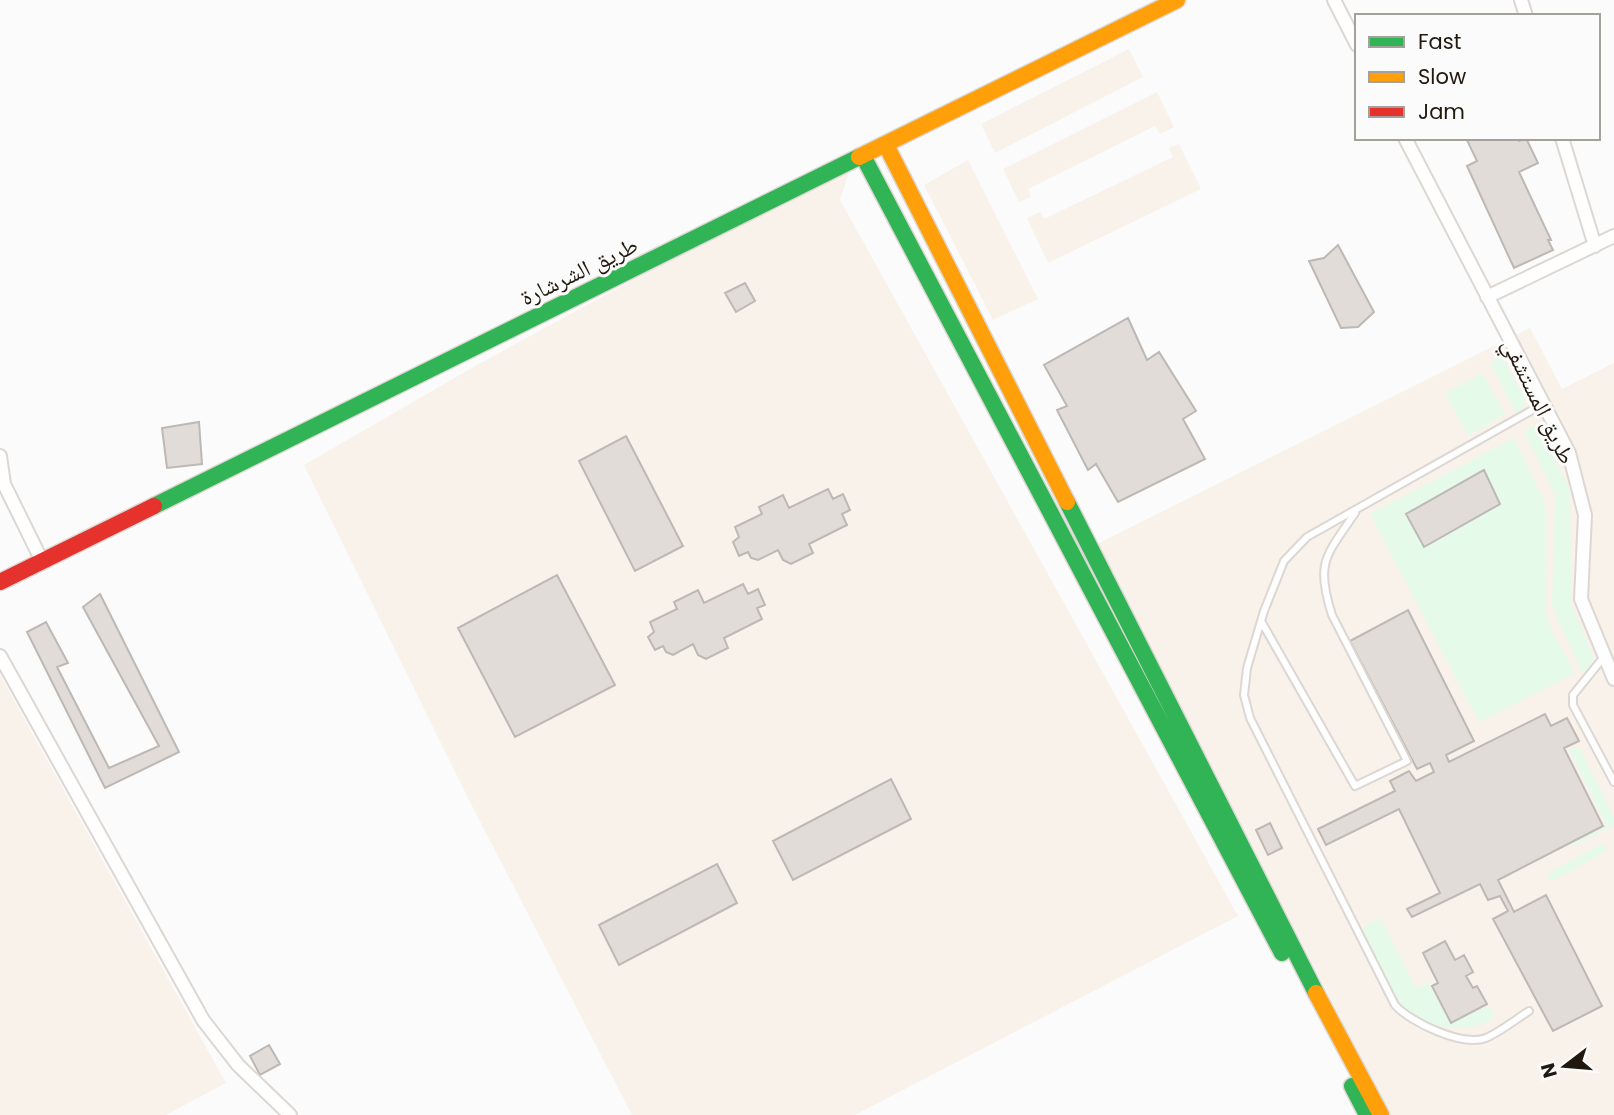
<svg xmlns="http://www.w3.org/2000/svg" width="1614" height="1115" font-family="Poppins,'Noto Naskh Arabic',sans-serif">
  <rect width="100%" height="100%" fill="#fbfbfb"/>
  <path fill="#f9f2ea" d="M1129,49l14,28 -148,76 -14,-29z
    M1157,92l17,35 -14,7 -5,-8 -127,63 3,8 -12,5 -16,-33z
    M1179,144l22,45 -153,74 -21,-45 13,-6 4,7 129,-62 -4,-9z
    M853,160l-13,40 398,716 -383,199h-223l-163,-315 -165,-335 173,-100z
    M968,160l70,139 -45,21 -69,-135z
    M1530,328l32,61 52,-26v752h-224l-293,-571z
    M0,675l226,408 -60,32h-166z"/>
  <path fill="#e6fae9" d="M1502,357l23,42 -3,11 -6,3 -26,-50z
    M1482,373l23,41 -37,22 -23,-42z
    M1536,425l30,56 4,14 2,110 22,54 -10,16 -32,-68 3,-112 -31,-64z
    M1514,438l31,65 1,109 7,22 22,39 -96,49 -109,-208z
    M1575,747l4,1 35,68v9l-42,22 -2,-2 36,-20 -37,-76z
    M1603,843l4,8 -56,31 -4,-8z
    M1380,917l36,71 14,-6 20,41 38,-17 6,8 -2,5c-25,17 -75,9 -94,-17 -16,-21 -25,-50 -36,-74z"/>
  <path fill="#e1dcd7" stroke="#bdb8b4" stroke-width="2" d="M1466,138h51l2,3 7,-3 12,25 -19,9 32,68h-3l5,10 -39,18 -47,-102 10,-5z
    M1338,245l36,67 -16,15 -17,1 -32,-67 15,-3z
    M745,283l10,18 -19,11 -11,-19z
    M1128,318l19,42 12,-8 37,59 -13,8 22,40 -87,43 -22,-38 -8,6 -31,-60 10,-4 -23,-41z
    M199,422l3,42 -35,4 -5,-40z
    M626,436l57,110 -48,25 -56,-110z
    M1484,470l16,34 -76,43 -18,-33z
    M828,489l5,10 10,-5 7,16 -8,4 5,11 -38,19 4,9 -22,11 -8,-4 -5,-10 -20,10 -7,-2 -3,-6 -9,4 -6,-14 6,-5 -4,-10 27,-13 -3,-7 24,-12 6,13z
    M557,575l58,110 -100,52 -57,-109z
    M743,584l5,10 10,-5 7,16 -8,3 5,11 -38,19 4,10 -22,11 -8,-4 -5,-11 -20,11 -7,-3 -3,-6 -8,4 -7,-13 6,-5 -4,-10 27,-13 -3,-7 24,-12 6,13z
    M100,594l79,158 -74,36 -78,-156 19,-10 22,41 -11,4 52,101 50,-22 -76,-139z
    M1408,610l66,131 -28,14 3,7 96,-48 6,12 16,-8 12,23 -15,7 39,78 -105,54 16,32 32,-17 56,111 -49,25 -60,-112 15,-8 -8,-15 -12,4 -8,-16 -68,33 -5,-8 33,-16 -41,-84 -73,36 -8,-16 77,-38 -5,-10 19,-10 7,10 18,-9 -4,-9 -13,6 -67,-128z
    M891,779l20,40 -118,61 -20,-39z
    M1270,823l12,25 -14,7 -12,-25z
    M717,864l20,39 -118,62 -20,-40z
    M1445,941l10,19 9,-5 9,17 -7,4 7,12 4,-2 10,18 -36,19 -19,-37 6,-3 -15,-30z
    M269,1045l11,19 -20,11 -10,-19z"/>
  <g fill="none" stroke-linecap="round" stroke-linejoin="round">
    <g stroke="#dcd7d2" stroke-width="10">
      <path id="lane" d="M1261,621l94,165 52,-25 -75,-146c-17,-53 -6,-59 23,-102
        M1603,658l-30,37v10l41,77
        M1529,1011c-14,9 -29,21 -43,27 -24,9 -76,-16 -91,-33l-145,-287 -6,-23 3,-27 17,-57 20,-50 23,-24 236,-133"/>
    </g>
    <g stroke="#dcd7d2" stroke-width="16">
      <path id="street" d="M1334,0l23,45
        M1521,0l5,16
        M1405,138l164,315 16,62 -4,84 33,80
        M1562,138l33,108
        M1487,297l127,-61
        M0,456l4,28 38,77
        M0,656l203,364 35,45 52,50"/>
    </g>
    <g stroke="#dcd7d2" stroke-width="19">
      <path id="fast" d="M863,156l419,797
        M1067,502l249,491
        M154,506l705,-349
        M1352,1086l15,29"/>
    </g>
    <g stroke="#dcd7d2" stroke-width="19">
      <path id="slow" d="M886,145l181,357
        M859,157l318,-157
        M1316,993l65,122"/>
    </g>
    <g stroke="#dcd7d2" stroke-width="19">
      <path id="jam" d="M0,582l154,-76"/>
    </g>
    <use href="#lane" stroke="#fefefe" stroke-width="6"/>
    <use href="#street" stroke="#fefefe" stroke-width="12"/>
    <use href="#fast" stroke="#30b455" stroke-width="16"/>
    <use href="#slow" stroke="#ff9f0a" stroke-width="16"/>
    <use href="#jam" stroke="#e5322d" stroke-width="16"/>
  </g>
  <g text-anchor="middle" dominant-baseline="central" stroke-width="6" stroke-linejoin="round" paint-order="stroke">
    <g font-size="23" fill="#21180e" stroke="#fbfbfb">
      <text transform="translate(579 271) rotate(-26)">طريق الشرشارة</text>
      <text transform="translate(1539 401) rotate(64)">طريق المستشفي</text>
    </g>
  </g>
  <rect x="1355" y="14" width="245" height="126" fill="#fbfbfb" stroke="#a4a09c" stroke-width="2"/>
  <rect x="1369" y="37" width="35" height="10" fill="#30b455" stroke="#a4a09c" stroke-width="2"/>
  <text x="1418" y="49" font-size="21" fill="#21180e">Fast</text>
  <rect x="1369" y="72" width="35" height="10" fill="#ff9f0a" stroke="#a4a09c" stroke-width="2"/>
  <text x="1418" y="84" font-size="21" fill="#21180e">Slow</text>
  <rect x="1369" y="107" width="35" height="10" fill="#e5322d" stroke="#a4a09c" stroke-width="2"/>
  <text x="1418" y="119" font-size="21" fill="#21180e">Jam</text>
  <g transform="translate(1565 1066) rotate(254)" stroke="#fbfbfb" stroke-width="5" paint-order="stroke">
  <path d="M0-5L12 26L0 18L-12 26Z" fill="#21180e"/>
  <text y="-10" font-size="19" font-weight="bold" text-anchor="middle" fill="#21180e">N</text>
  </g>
</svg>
